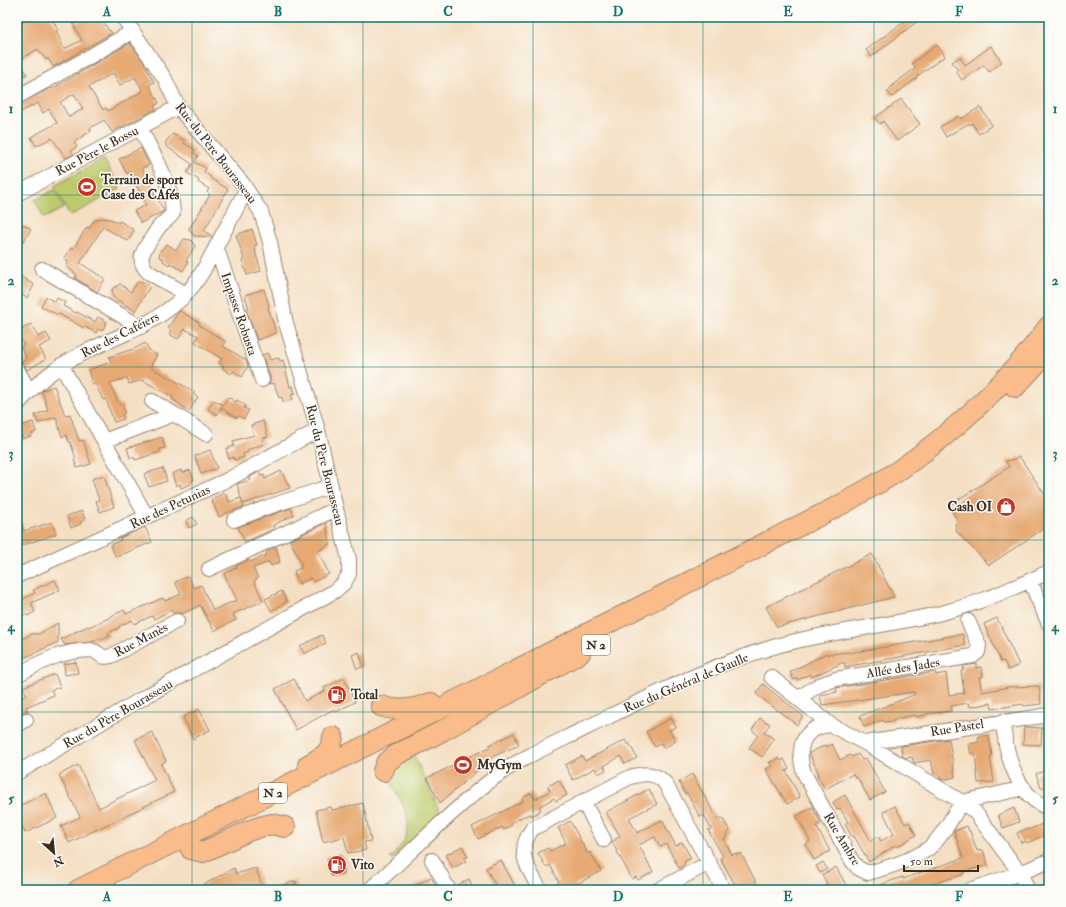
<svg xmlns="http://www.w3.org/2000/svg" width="1066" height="907" font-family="'IM FELL Double Pica',serif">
  <rect width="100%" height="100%" fill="#fdfcf7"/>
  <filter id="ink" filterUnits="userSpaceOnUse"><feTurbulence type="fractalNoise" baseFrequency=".025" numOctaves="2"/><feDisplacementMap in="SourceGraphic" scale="8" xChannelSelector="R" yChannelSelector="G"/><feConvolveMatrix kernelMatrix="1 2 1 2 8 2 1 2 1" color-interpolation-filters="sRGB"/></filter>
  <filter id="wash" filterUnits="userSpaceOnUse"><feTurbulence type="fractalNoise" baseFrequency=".012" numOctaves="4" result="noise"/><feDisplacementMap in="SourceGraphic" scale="16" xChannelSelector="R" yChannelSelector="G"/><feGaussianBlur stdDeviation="0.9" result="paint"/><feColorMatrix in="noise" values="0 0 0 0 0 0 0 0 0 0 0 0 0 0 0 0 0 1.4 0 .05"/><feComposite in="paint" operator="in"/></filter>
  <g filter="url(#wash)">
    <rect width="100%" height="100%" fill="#f4dfc3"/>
    <path fill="#f5d3c1" d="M1049,380v44l-7,-11 -1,-13 1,-13z"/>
    <path fill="#becb6d" stroke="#7c7a46" d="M104,159l16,30 -50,27 -16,-30z
      M54,190l10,18 -20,10 -9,-18z
      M414,755l26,57 -3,6 -43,41 -4,-1c4,-4 9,-9 12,-14 15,-24 -2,-43 -13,-65l-2,-6z"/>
    <g id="blocks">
      <path fill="#e7aa74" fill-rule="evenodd" d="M21,17h30l7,13 -2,1 8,18 18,-9 -9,-16 7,-3 -2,-4h23l8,14 1,-1 2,3 -59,34 -5,-9 -2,2 -8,-11 -19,11 8,14 -10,5v-54l7,-4z
        M910,17h13l-52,40 -5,-7z
        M130,43l13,19 11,20 -5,3 10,18 -5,3 2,3 -44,23 -8,-12 -14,8 1,3 -17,11 3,5 -6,4 3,3 -8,4 -14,-20 -16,8 -5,-9 26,-14 -8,-14 -6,4 -5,-10 -21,11v-9l34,-17 1,1zM113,73l7,12 15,-8 8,14 -35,20 -2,-3 -3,2 -14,-23zM74,94l9,15 -14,8 -9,-15z
        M937,45l8,11 -29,21 1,1 -25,19 -5,-6 8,-8 21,-15 -4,-5z
        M991,46l11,16 -13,10 -5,-7 -22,15 -6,-9 2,-1 -6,-8 8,-5 5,8z
        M901,99l19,25 -23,17 -14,-20 -3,3 -5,-6z
        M980,107l12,18 -13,9 -7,-11 -2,2 -1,-2 -23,14 -6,-10 19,-11 2,3z
        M173,134l12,7 -1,2 11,7 -1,3 4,3 -4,6 12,6 -2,4 7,5 -1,1 18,11 -24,42 8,5 -1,1 -17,-1 -5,-7 21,-34 -3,-3 2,-3 -11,-7 1,-2 -12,-7 5,-9 -26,-18v-5z
        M141,148l8,17 -7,3 22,43 -23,12 -7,-12 12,-6 -16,-33 -3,2 -8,-15z
        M101,218l10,1 7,4 2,-2 14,9 -6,11 -25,-14 -23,36 25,16 -8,13 -22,-14 2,-3 -10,-8 1,-6 -4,-2 7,-11 2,1 14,-22 2,1 5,-7z
        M17,221l14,8 -8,13 -6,-3z
        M252,229l5,16 -3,1 2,5h-1l6,20 -14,4 -5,-15 2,-1 -8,-24z
        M184,239l7,1 4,6 -9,15 2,1 -5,9 -13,-8 -1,2 -6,-4 1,-2 -5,-2 1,-6 7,-7 9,6z
        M17,274l17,11 -7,13 -10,-6z
        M138,281l5,1 4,2 2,4 -14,23 -22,-14 -1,-8 8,-5 11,8z
        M264,289l5,17 -1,1 8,26 -19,7 -11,-31 3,-1 -4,-13z
        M46,297l9,5 2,-4 8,4 -2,4 13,7 1,-1 18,10 3,-5 9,5 -5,9 -4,-2 -2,4 -11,-6 -1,1 -25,-14 -1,1 -17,-9z
        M180,311l20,12 -1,2 27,17 -3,4 23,14 2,6 -6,11 -9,-6 -2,3 -9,-6 2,-2 -5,-3 3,-4 -27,-17 3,-6 -13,-7 -7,10 -9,-5 2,-3 -3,-3 9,-14z
        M31,324l7,13 8,-4 5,8 -12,6 7,12 -19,11 -5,-8 5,-3 -6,-12 3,-2 -7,-13z
        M145,343l5,8 7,4 -7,12 45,25 -2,2 5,3 -9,14 -17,-12 1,-2 -31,-17 -13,4 -2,-6 -17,5 9,22 3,-1 3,9 -3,1 2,5 -10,3 -8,-23 -3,1 -8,-17 -3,1 -4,-14 23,-8 -2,-5 27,-9z
        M268,353l2,7 9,-2 1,3 3,-1 7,27 3,-1 2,8 -4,1 2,4 -10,3 -1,-5 -3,1 -5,-15 -4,1v-7l-8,-22z
        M54,386l11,29 5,-1 9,27 4,-1 8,24 -14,4 -3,-9 2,-1 -6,-16h-1l-3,-7 -4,2 -6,-20 -18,6 -3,-8 13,-5 -6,-19z
        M228,397l8,5 1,-2 9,6 -2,2 5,2 -5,9 -5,-3 -2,2 -16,-10 1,-2 -5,9 -9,-6 6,-9 9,5z
        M263,421l5,16 -6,1 2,6 -17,6 1,2 -5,2 1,3 -10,3 -1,-3 -4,2 -3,-10 8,-3 -1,-5 21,-6 -3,-10z
        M33,422l3,10 -5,2v2l-9,3v-3l-5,2v-11z
        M162,437l3,11 -5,1v3l-25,8 -1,-3 -4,1 -3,-10z
        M210,450l7,18 -16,6 -6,-18z
        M1019,456l30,45v24l-60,40 -33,-34 1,-12 -9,-13 61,-39 -3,-6 9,-2z
        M163,468l4,13 -18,6 -5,-13z
        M181,470l1,3 8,-3 4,10 -3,1v3l-10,4 -1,-4 -4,2 -4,-12z
        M281,471l9,17 -47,16 -6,-20 14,-4 -1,-3 9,-5 2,4 3,-1 1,4z
        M104,475l10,32 -14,5 -4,-11 3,-1 -7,-21z
        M225,493l4,9 12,-4 3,9 -13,4 -12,6 -8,-18z
        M291,508l3,7 -21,10 1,4 -29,13 -7,-15z
        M82,511l3,9 -5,2 1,2 -10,4 -4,-12z
        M17,515h2l5,16 28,-9 4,12 -39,13z
        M193,517l4,7 -8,4 -3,-7z
        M326,523l4,21 -12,7 11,23 -16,8 -2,-4 -12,6 -5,-13 7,-3 -1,-2 2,-1 -12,-25z
        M145,527l7,15 -36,15 -6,-12 11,-5 -1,-2z
        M276,547l4,15 -9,4 -2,-4 -16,6 5,10 -4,3 9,20 -30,13 3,6 -22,11 -14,-26 -18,9 -4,-1h-5l-2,-3 -17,9 -2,-3 -18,8 -2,-4 -14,7 1,1 -11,5 2,3 -9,4 -1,-2 -8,4 -27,3 -4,-6 27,-13 1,1 20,-9v-1l15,-7 2,4 37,-16 2,3 16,-7 -6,-12 13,-6 6,12 7,-3 12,25 24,-10 -13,-26 13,-7 -1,-1 13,-6 1,2 17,-7 -1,-3z
        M872,554l22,43 -117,30 -11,-20z
        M55,580l5,10 -29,13 4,9 -8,4 -1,-2 -9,4v-16l18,-9 -2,-3z
        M282,591l5,11 -16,9 -6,-12z
        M997,618l22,47 -11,5 -4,-9 -3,1 -17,-38z
        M58,623v19l-38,18 -3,-6v-12l14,-8h8z
        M963,634l2,11 -120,22 -1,-5 -32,15 -2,-3 -13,6v-2l-3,2 -4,-8 37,-19v2l4,-2v1l18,-2v1z
        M322,635l4,8 -22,11 -4,-8z
        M359,652l5,14 -7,3 -5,-14z
        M76,662l2,11 -13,2 -1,-11z
        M977,664v4l4,-1 2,10h-4l3,15 27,-5 30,-1 2,18 -17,2 -1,-2 -31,5 -1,-6 -21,4 -1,-4 -18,3v5l-26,3v1l-9,2 -1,-2 -5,1 -16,3v2l-10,1 -1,-2 -19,7 -4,-11 54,-21v-3l-92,13 -2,-10 17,-3 -1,-4 99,-16 1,3 10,-2 3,22 15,-2 -3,-22 3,-1 -1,-4z
        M55,674l5,13 -9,3 3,5 -28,12 2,5h-6l-5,3v-15l10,-5 -4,-8z
        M344,678l11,24 -19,10 -2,-3 -38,21 -21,-41 19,-10 11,22 20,-10 -1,-3z
        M763,684l40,32 -6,9 -41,-31z
        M199,709l11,21 -17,9 -10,-22z
        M671,718l5,9 -7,3 7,11 -12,7 -3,-5 -6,4 -9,-15z
        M760,718l10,6 -6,8 10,7 -12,18 -13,-9 9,-13 -6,-5z
        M1024,727l18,1 -1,17 -18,-1z
        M152,732l14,29 -5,3 13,28 -105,51 -8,-17 19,-9 -21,-42 19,-10 21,43 56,-28 -20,-40z
        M514,733l5,12 -25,11 -54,47 -13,-25 40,-19v-1l23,-11 -1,-2z
        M989,735l3,21 -2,1 4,25 -16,1 -3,-30 -4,1 -2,-10 10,-2 -1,-5z
        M949,739l6,38 -13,3 -2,-1 -1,-5h-5l-3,-14 -17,3 -2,-6 -6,1 -4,-2 -1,-10z
        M625,740l2,4 2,-1 8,15 -12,6 -4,-8 -17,10 2,4 -8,4 -3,-6 -22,12 -8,-15 17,-9 3,5z
        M832,744l8,16 10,-5 2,2 6,-3 4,6 4,-2 19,34 -15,8 -13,-23 -2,1 -2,-4 -28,15 -8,-14 2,-1 -10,-21 17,-8 1,2z
        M779,758l2,3 3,-2 5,10 -3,2 14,26 -13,7 -21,-35 7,-3 -4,-3z
        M1049,769v16l-8,3 -5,-14z
        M692,774l26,46 4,-2 8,13 -4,3 1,3 -3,2 8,16 4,-2 1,2 4,-2 16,31 -10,6h-9l-18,-32 3,-2 -15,-26 3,-1 -7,-14 -4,2 -13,-24 -2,1 -6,-12z
        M559,780l8,15 -11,6 -2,-3 -14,8v5l-8,5 -1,-2 -9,3 -11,6 1,2 -8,5 -2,-3 -24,12 -6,-12 51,-26 -1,-3 9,-5 4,6 15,-8 -2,-5z
        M649,789l8,15 -28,14 8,15 25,-13 14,26 6,-4 9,16 -7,4 1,3 -6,3 -13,-24 -6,3 -5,-10 -16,8 14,27 -15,8 -2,-3 -4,2 -20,-37 8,-6 -14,-24z
        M46,793l11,25 -32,15 -8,-18v-8z
        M845,795l26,46 7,-5 3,5 13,-7 -11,-22 12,-6 10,18 4,-2 7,13 -19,12 -1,-2 -27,17 -15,-26 -2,1 -7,-13 3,-2 -8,-14 -3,2 -4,-8z
        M363,803l8,38 -7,1 2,8 -18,3 -4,-16 -21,5 -7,-32 15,-3 1,3z
        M812,807l9,16 -5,3 14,25 -16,9 -8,-16 4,-3 -13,-25z
        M1014,808l5,14 -16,6 -5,-13z
        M570,821l18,33 2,-2 11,19 -26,14 3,5h-18l-4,-6 3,-2 -9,-17 -4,2 -8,-14 10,-5 2,3 16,-8 -8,-15z
        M1049,821v12l-22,10 -1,-2 -5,2 -4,-10 10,-4 1,1z
        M967,826l2,5h1l7,20 6,-1 5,15 -25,7 1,2 -50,16h-42l-1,-1 22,-9 10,-3v2l60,-21 -9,-27z
        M462,846l6,11 -4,1 2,3 -13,7 -7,-13z
        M341,855l4,18 -14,3 -4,-18z
        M501,860l16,30h-19l-12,-22z
        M823,862l4,7 -7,4 -4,-7z
        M836,867l9,16 4,7h-16l-2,-4 -2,1 -7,-12z
        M234,868l2,6 20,-6 7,22h-69z
        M431,877l7,13h-31z
        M469,879l5,11h-17l-1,-4z
        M295,881l2,9h-24v-2z"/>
    </g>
  </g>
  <g filter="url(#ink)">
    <use href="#blocks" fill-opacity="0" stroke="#988470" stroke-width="1"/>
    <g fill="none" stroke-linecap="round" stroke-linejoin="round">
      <g stroke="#988470" stroke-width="16">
        <path id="minor" d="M17,97l72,-40 44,-26
          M140,128c13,26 32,55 33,85 -4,6 -9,8 -13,13 -4,4 -6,9 -9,13 -8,12 -15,21 -3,33l38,22
          M17,194l161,-87
          M215,249l3,3 44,128
          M42,269l99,58
          M61,365l86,152
          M17,369l12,22
          M152,401l22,13
          M17,405c20,-23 39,-38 66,-52 32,-16 63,-25 91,-48 21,-16 32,-39 44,-62 9,-17 19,-35 28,-53
          M104,441l70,-27 32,20
          M234,520l34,-13 63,-21
          M209,569l127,-60
          M17,576l212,-97 89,-49
          M1030,581l19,43
          M17,675c26,-14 44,-24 74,-25 10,2 8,9 20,6l66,-35
          M771,677l60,48 34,18 97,59 13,10 45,61 8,17
          M798,698l21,-13 17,-6 137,-23 5,-4 1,-7 -11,-24
          M1003,721c2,31 13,76 46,87
          M17,725l9,-5
          M831,725c-29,2 -35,23 -27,48l48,88 6,7 10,5c18,-5 47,-14 61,-25 14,-12 23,-31 33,-46
          M865,743l184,-28
          M17,773l131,-78 187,-104 9,-8 5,-9v-15l-13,-50 -18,-79 -32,-107 -16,-81 -9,-30 -18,-28 -65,-77 -13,-28 -42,-62
          M583,801l21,39
          M962,802l62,-14
          M432,860l17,30
          M369,890c42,-37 81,-79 126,-113 27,-20 61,-34 91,-49 63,-31 126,-64 194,-83 54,-15 111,-19 165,-33 36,-9 70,-25 104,-40
          M540,890c-12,-23 -25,-36 -8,-61l98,-52c14,-4 25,-5 35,6l59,107
          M658,890l51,-27
          M970,890l50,-17 29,-12"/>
      </g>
      <g stroke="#988470" stroke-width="22">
        <path id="highway" d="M1015,387l34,-37
          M381,706c17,6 33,4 50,-3
          M308,765c15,-9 22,-10 25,-28
          M383,771l3,-8 10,-8 46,-24 138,-78
          M191,849l12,3 45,-21 15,-5 9,-2 13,3
          M78,890l389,-195 379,-193c17,-11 36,-20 52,-31 57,-40 110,-89 151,-145"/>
      </g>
      <use href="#minor" stroke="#fff" stroke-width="14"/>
      <use href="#highway" stroke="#f9bc8a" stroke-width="20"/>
    </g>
  </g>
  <path fill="none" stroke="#0f766e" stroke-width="1" stroke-opacity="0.55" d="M192,17v873M363,17v873M533,17v873M703,17v873M874,17v873M17,195h1032M17,367h1032M17,540h1032M17,712h1032"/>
  <defs>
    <g id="stadium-disc" transform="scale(1)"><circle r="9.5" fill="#c8321e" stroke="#fdfcf7"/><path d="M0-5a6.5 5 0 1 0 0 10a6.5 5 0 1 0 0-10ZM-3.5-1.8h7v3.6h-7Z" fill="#fff"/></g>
    <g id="shop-disc" transform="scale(1)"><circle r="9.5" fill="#c8321e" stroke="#fdfcf7"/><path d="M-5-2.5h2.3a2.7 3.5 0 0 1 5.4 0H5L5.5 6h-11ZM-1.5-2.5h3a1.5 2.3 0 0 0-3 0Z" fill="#fff"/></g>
    <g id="fuel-disc" transform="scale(1)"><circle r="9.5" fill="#c8321e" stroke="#fdfcf7"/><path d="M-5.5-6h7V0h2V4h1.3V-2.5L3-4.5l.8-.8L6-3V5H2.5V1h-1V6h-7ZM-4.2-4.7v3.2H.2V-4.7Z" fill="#fff"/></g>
  </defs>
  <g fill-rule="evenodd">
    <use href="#stadium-disc" x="87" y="187"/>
    <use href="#shop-disc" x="1006" y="507"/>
    <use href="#fuel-disc" x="337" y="695"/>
    <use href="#stadium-disc" x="463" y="765"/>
    <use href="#fuel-disc" x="337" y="865"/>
  </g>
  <g text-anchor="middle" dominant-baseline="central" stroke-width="3" stroke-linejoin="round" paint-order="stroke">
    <g fill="#fdfcf7" stroke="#75695f" stroke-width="1">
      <rect x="582" y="635" width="28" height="20" rx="3"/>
      <rect x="259" y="783" width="28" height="20" rx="3"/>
    </g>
    <g font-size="12" font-weight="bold" fill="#3b2a1e">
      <text x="596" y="645">N 2</text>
      <text x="273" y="793">N 2</text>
    </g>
    <g font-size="13" fill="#3b2a1e" stroke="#fdfcf7">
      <text transform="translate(97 151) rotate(-28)">Rue Père le Bossu</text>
      <text transform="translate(216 153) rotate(52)">Rue du Père Bourasseau</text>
      <text transform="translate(239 314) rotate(71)">Impasse Robusta</text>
      <text transform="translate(120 335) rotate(-27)">Rue des Caféiers</text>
      <text transform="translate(325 465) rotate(76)">Rue du Père Bourasseau</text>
      <text transform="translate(170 507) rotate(-25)">Rue des Petunias</text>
      <text transform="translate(141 640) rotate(-28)">Rue Manès</text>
      <text transform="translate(903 668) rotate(-9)">Allée des Jades</text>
      <text transform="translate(686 683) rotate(-23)">Rue du Général de Gaulle</text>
      <text transform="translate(118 714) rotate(-30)">Rue du Père Bourasseau</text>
      <text transform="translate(957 728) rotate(-9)">Rue Pastel</text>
      <text transform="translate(842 839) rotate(59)">Rue Ambre</text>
    </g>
    <g font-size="13" font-weight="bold" fill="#3b2a1e" stroke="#fdfcf7" text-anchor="start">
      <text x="101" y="180">Terrain de sport<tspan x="101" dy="15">Case des CAfés</tspan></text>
      <text x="992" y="507" text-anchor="end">Cash OI</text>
      <text x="351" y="695">Total</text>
      <text x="477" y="765">MyGym</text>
      <text x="351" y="865">Vito</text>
    </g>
  </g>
  <rect width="1066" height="907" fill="none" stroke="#fdfcf7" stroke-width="44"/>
  <g transform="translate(54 853) rotate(153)" stroke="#fdfcf7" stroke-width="3" paint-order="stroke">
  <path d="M0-3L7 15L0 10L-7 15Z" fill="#3b2a1e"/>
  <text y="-6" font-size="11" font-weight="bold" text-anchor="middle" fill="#3b2a1e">N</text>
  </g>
  <path d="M904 865v6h74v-6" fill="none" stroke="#3b2a1e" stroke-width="2"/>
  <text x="910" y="865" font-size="12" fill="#3b2a1e" stroke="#fdfcf7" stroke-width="3" paint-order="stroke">50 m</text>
  <rect x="22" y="22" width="1022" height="863" fill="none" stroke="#0f766e" stroke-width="1.5"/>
  <g font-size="13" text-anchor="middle" font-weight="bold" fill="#0f766e">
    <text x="107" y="16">A</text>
    <text x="278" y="16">B</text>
    <text x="448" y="16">C</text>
    <text x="618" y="16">D</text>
    <text x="788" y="16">E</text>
    <text x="959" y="16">F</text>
    <text x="11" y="113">1</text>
    <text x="1055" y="113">1</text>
    <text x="11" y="285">2</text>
    <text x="1055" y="285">2</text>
    <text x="11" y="458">3</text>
    <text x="1055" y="458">3</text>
    <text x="11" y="631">4</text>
    <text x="1055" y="631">4</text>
    <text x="11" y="803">5</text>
    <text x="1055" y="803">5</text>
    <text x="107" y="901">A</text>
    <text x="278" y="901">B</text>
    <text x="448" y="901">C</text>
    <text x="618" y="901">D</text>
    <text x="788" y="901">E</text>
    <text x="959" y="901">F</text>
  </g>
</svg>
